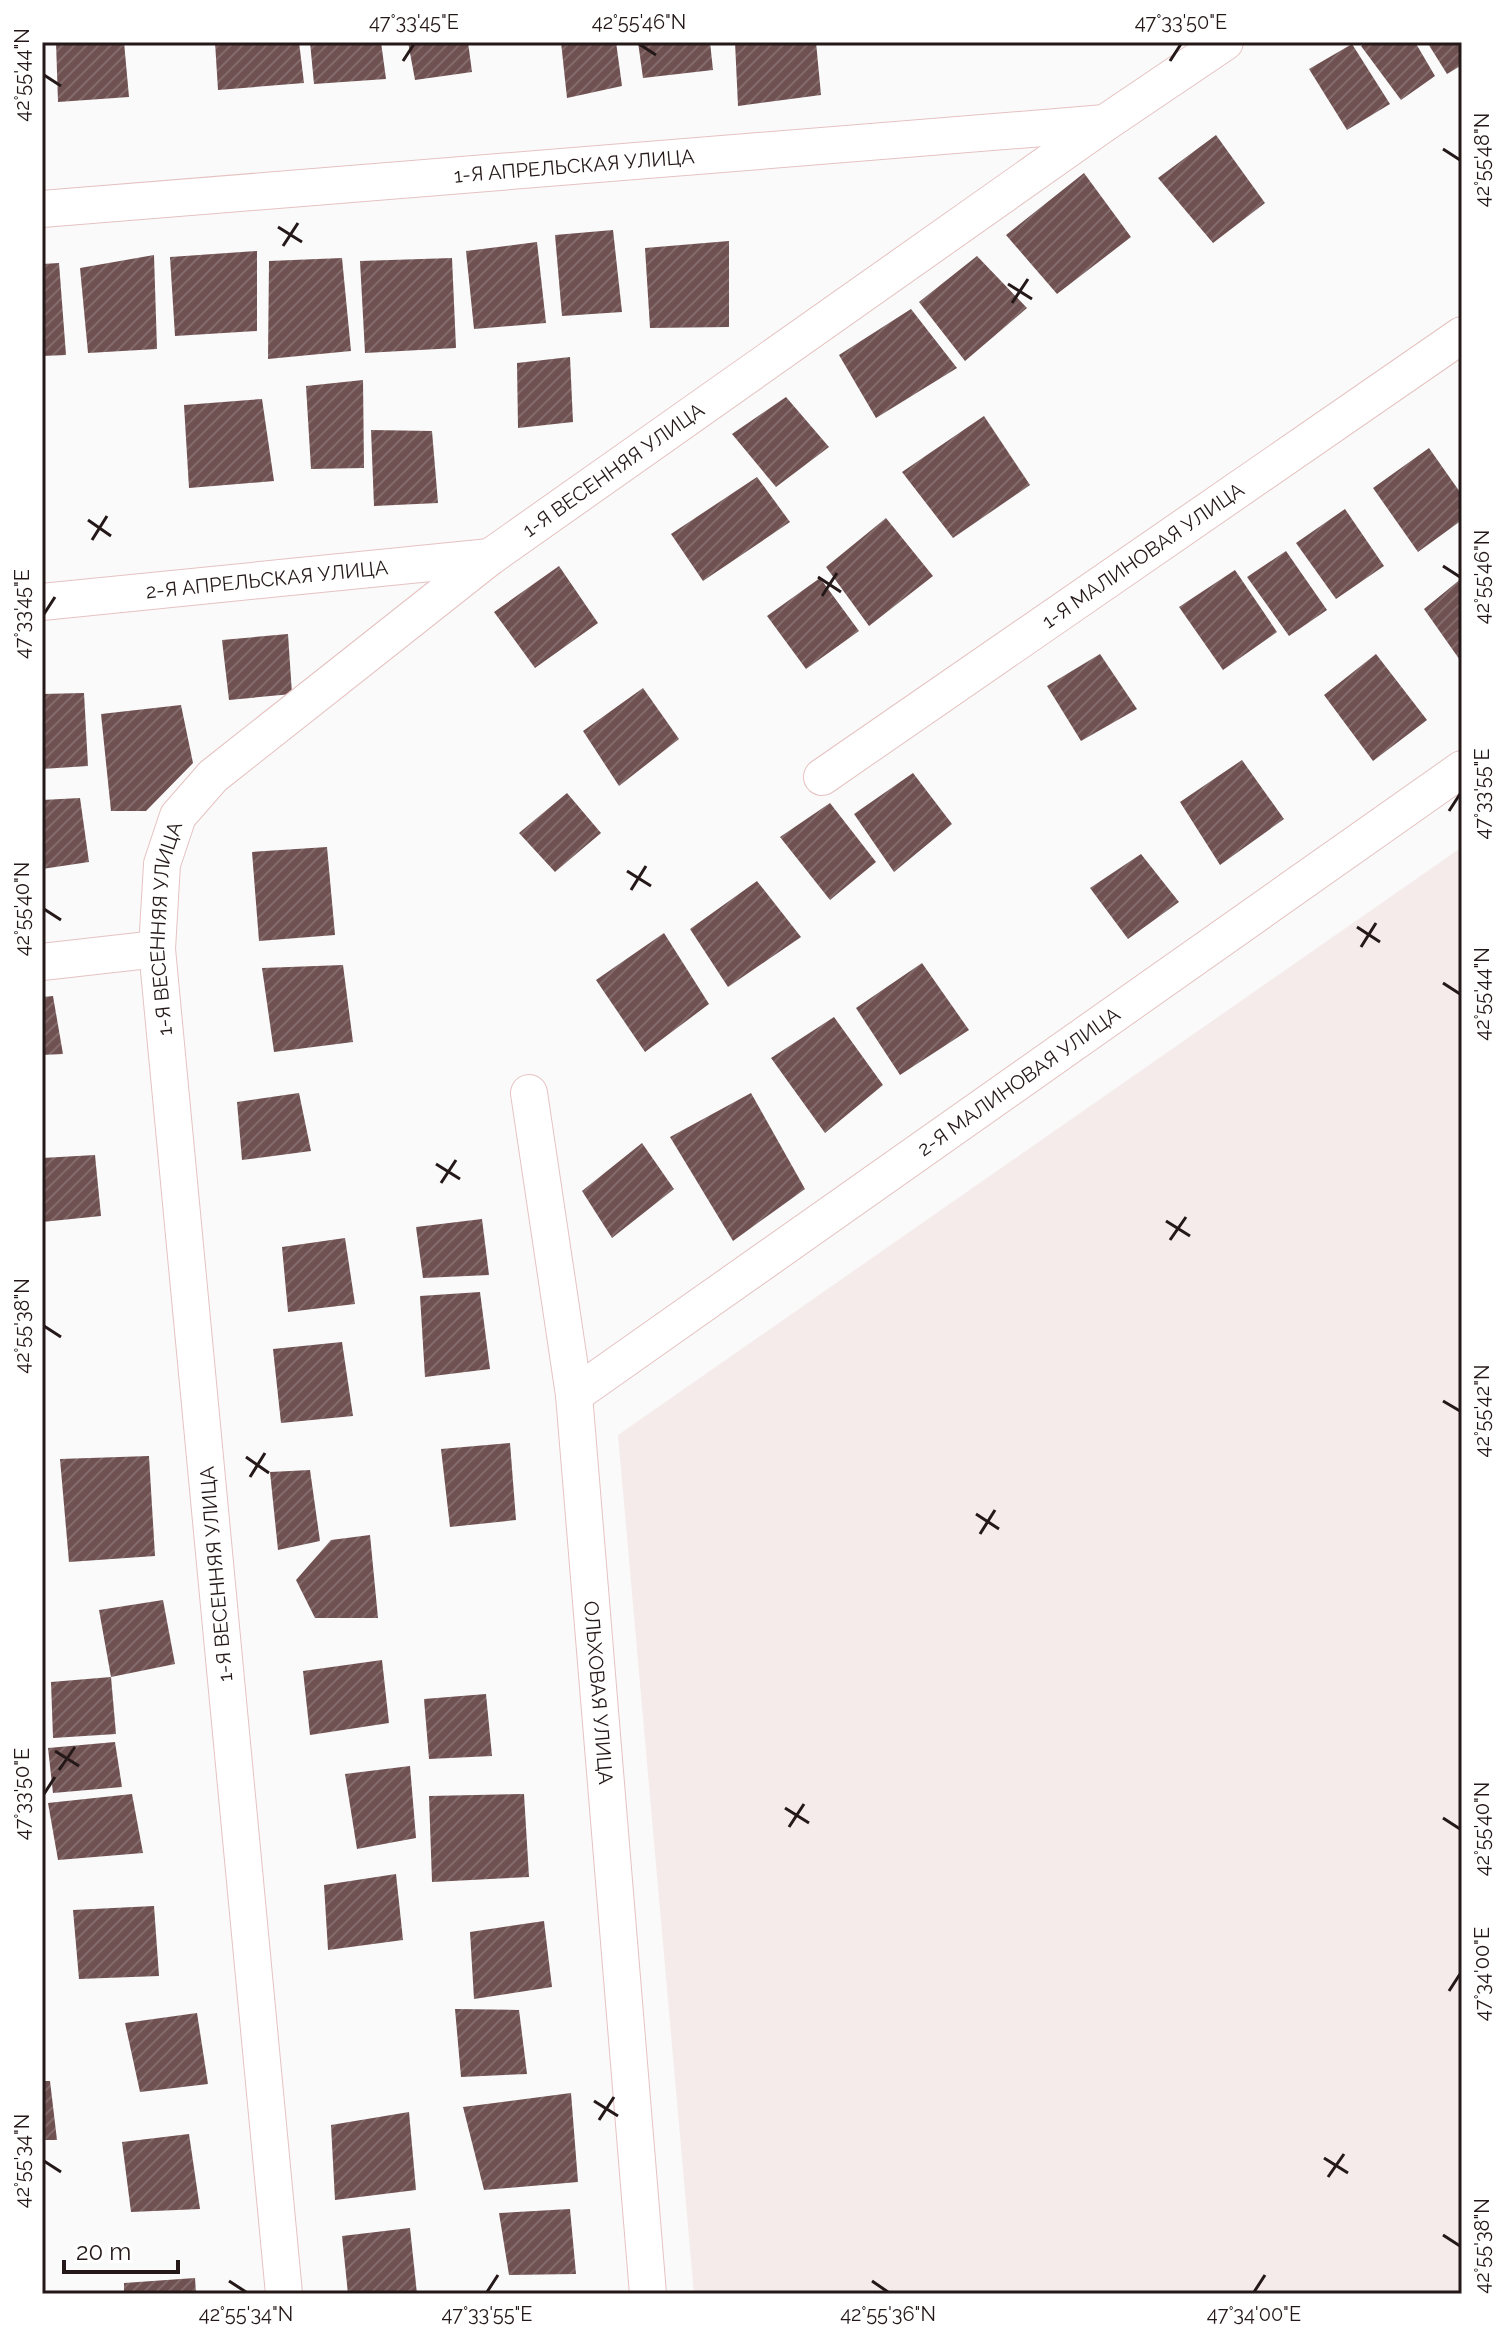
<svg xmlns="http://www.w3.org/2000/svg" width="1504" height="2336" font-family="Raleway,sans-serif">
  <defs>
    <pattern id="building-hatch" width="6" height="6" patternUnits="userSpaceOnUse" patternTransform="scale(2)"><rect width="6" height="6" fill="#705152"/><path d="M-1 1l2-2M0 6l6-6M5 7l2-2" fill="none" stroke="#836b6c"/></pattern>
  </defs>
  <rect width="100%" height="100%" fill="#fafafa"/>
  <path fill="#f5ebeb" d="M1462,847v1447h-768l-76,-859z"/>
  <path fill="url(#building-hatch)" d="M56,42h68l5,55 -71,5z
    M215,42h84l5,41 -86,7z
    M310,42h71l5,37 -72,5z
    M408,42h60l4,30 -57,8z
    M561,42h55l6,44 -55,12z
    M638,42h72l3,28 -70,8z
    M735,42h81l5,53 -83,11z
    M1367,42h48l20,34 -34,24 -40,-54z
    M1427,42h35v23l-15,9z
    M1352,44l38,60 -43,26 -38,-61z
    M1216,135l49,68 -52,40 -55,-65z
    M1084,173l47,64 -74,57 -51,-59z
    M613,230l9,82 -60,4 -7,-81z
    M729,241v86l-79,1 -5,-80z
    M537,242l9,81 -72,6 -8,-78z
    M257,251v80l-82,5 -5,-79z
    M154,255l3,94 -69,4 -8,-85z
    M977,256l50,52 -62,53 -46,-59z
    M342,258l9,93 -83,8 1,-98z
    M452,258l4,90 -91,5 -5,-92z
    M59,263l7,92 -24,1v-92z
    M911,309l46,59 -81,50 -37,-63z
    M570,357l3,65 -55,6 -1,-65z
    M363,380l1,88 -53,1 -5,-83z
    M786,397l43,50 -53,40 -44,-53z
    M262,399l12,82 -85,7 -5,-83z
    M984,416l46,69 -77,53 -51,-66z
    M371,430l61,1 6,72 -64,3z
    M1429,448l33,47v25l-44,32 -45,-64z
    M757,477l33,45 -87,59 -32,-47z
    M1345,509l39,57 -48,33 -40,-56z
    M886,518l47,58 -64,50 -43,-59z
    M1286,551l41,59 -38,26 -42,-59z
    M559,566l39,57 -63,45 -41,-56z
    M1235,570l42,62 -54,38 -44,-63z
    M820,578l39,53 -53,38 -39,-53z
    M1462,578v85l-38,-54z
    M288,634l4,60 -63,6 -7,-60z
    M1100,654l37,55 -56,32 -34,-55z
    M1376,654l51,66 -54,41 -49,-66z
    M643,688l36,51 -60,47 -36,-55z
    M84,693l4,73 -46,3v-75z
    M181,705l12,58 -47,48h-35l-10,-97z
    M1242,760l42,59 -64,46 -40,-63z
    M913,773l39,51 -58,48 -40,-58z
    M567,793l34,40 -46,39 -36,-39z
    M80,798l9,64 -47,7v-69z
    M830,803l46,59 -46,38 -50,-63z
    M327,847l8,88 -76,6 -7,-89z
    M1141,854l38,48 -51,37 -38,-51z
    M757,881l44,56 -73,50 -38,-58z
    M664,933l45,71 -64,48 -49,-72z
    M922,963l47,67 -69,45 -44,-67z
    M343,965l10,77 -79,10 -12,-84z
    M53,996l10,58 -21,1v-58z
    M834,1017l49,68 -58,48 -54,-75z
    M299,1093l12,58 -69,9 -5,-58z
    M751,1093l54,96 -72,52 -63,-104z
    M642,1143l32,46 -62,49 -30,-47z
    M95,1155l6,61 -59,6v-64z
    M482,1219l7,56 -66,3 -7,-51z
    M345,1238l10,66 -67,8 -6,-65z
    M480,1292l10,77 -65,8 -5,-81z
    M342,1342l11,74 -72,7 -8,-74z
    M510,1443l6,77 -66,7 -9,-78z
    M149,1456l6,100 -86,6 -9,-103z
    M310,1470l10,71 -42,9 -8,-78z
    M370,1535l8,83h-63l-19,-38 35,-40z
    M163,1600l12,64 -64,13 -12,-67z
    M382,1660l7,63 -79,12 -7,-64z
    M111,1677l5,57 -63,4 -2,-56z
    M486,1694l6,62 -63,3 -5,-60z
    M115,1742l7,45 -69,6 -5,-45z
    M410,1766l6,72 -59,11 -12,-75z
    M132,1794l11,59 -85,7 -10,-57z
    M524,1794l5,83 -97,5 -3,-86z
    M396,1874l7,66 -75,10 -4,-65z
    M154,1906l5,70 -80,3 -6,-69z
    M544,1921l8,66 -78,12 -4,-67z
    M455,2009l64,1 8,64 -66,3z
    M197,2013l11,71 -68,8 -15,-69z
    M42,2081h8l7,59h-15z
    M571,2093l7,89 -94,8 -21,-83z
    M409,2112l7,78 -81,10 -4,-75z
    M189,2134l11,75 -69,3 -9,-70z
    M570,2209l6,65 -67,1 -10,-62z
    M410,2228l7,66h-69l-6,-58z
    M195,2278l1,16h-72v-11z"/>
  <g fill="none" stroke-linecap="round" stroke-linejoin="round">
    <g stroke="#e6c2c2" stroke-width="38">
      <g id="minor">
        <path id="s1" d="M42,209l1063,-86"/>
        <path id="s2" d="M42,602l448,-45"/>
        <path id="s3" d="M822,777l640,-442"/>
        <path d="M42,962l115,-13"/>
        <path id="s4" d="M529,1093l45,302 74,899"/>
        <path id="s5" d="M574,1395l888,-626"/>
        <path id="s6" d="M284,2294l-127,-1345 5,-85 16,-48 35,-40 277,-219 615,-434 120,-81"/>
      </g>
    </g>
    <use href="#minor" stroke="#fff" stroke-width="36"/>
  </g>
  <path fill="none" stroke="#241818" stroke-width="3" d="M639,44l17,11M403,61l11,-17M1170,61l11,-17M44,75l17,11M1443,149l17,11M278,227l24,15M283,246l15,-23M1008,284l24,15M1012,303l16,-24M88,520l23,16M92,540l15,-24M1443,566l17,11M818,577l23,15M822,596l15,-23M44,614l11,-17M1449,811l11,-17M627,871l24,15M631,890l15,-24M44,909l17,11M1357,927l23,15M1361,947l15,-24M1443,983l17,11M436,1164l24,15M441,1183l15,-23M1166,1221l24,15M1170,1240l16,-23M44,1326l17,11M1443,1401l17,10M246,1457l23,16M250,1477l15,-24M976,1514l23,15M980,1534l15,-24M55,1751l24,15M59,1770l16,-23M44,1794l11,-17M785,1808l24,15M1443,1818l17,11M789,1827l15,-23M1449,1991l11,-17M594,2101l24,15M599,2120l15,-23M1324,2158l24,15M44,2161l17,11M1328,2177l16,-23M1443,2235l17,11M229,2281l17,11M872,2281l16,11M487,2292l11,-17M1254,2292l11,-17"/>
  <g text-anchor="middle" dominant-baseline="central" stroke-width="8" stroke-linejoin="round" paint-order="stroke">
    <g font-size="20" fill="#241818" stroke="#fff">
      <text stroke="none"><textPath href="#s1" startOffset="534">1-Я АПРЕЛЬСКАЯ УЛИЦА</textPath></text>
      <text stroke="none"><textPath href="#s6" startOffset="2044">1-Я ВЕСЕННЯЯ УЛИЦА</textPath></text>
      <text stroke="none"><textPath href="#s3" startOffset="390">1-Я МАЛИНОВАЯ УЛИЦА</textPath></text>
      <text stroke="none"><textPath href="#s2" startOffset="226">2-Я АПРЕЛЬСКАЯ УЛИЦА</textPath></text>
      <text stroke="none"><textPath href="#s6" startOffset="1372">1-Я ВЕСЕННЯЯ УЛИЦА</textPath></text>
      <text stroke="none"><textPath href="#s5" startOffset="544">2-Я МАЛИНОВАЯ УЛИЦА</textPath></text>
      <text transform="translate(216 1574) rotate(-95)">1-Я ВЕСЕННЯЯ УЛИЦА</text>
      <text stroke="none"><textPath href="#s4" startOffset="604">ОЛЬХОВАЯ УЛИЦА</textPath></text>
    </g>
  </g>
  <rect width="1504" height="2336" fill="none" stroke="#ffffff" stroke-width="88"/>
  <path d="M64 2260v12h114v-12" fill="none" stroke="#241818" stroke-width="4"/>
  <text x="76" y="2260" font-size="24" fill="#241818" stroke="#ffffff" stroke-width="6" paint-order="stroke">20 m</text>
  <rect x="44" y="44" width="1416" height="2248" fill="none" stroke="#241818" stroke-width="3"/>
  <g font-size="20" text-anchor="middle" fill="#241818">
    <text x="414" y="29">47°33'45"E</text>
    <text x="639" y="29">42°55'46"N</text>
    <text x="1181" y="29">47°33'50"E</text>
    <text transform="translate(22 75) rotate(-90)" y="7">42°55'44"N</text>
    <text transform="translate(1482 160) rotate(-90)" y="7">42°55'48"N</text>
    <text transform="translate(1482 577) rotate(-90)" y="7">42°55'46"N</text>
    <text transform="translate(22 614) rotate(-90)" y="7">47°33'45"E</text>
    <text transform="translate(1482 794) rotate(-90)" y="7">47°33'55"E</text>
    <text transform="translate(22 909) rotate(-90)" y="7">42°55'40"N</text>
    <text transform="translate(1482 994) rotate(-90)" y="7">42°55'44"N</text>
    <text transform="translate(22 1326) rotate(-90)" y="7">42°55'38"N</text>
    <text transform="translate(1482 1411) rotate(-90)" y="7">42°55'42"N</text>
    <text transform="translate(22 1794) rotate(-90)" y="7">47°33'50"E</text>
    <text transform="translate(1482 1829) rotate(-90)" y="7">42°55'40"N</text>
    <text transform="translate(1482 1974) rotate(-90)" y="7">47°34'00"E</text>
    <text transform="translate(22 2161) rotate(-90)" y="7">42°55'34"N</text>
    <text transform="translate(1482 2246) rotate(-90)" y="7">42°55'38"N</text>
    <text x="246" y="2321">42°55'34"N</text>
    <text x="487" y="2321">47°33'55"E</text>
    <text x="888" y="2321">42°55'36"N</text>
    <text x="1254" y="2321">47°34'00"E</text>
  </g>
</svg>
